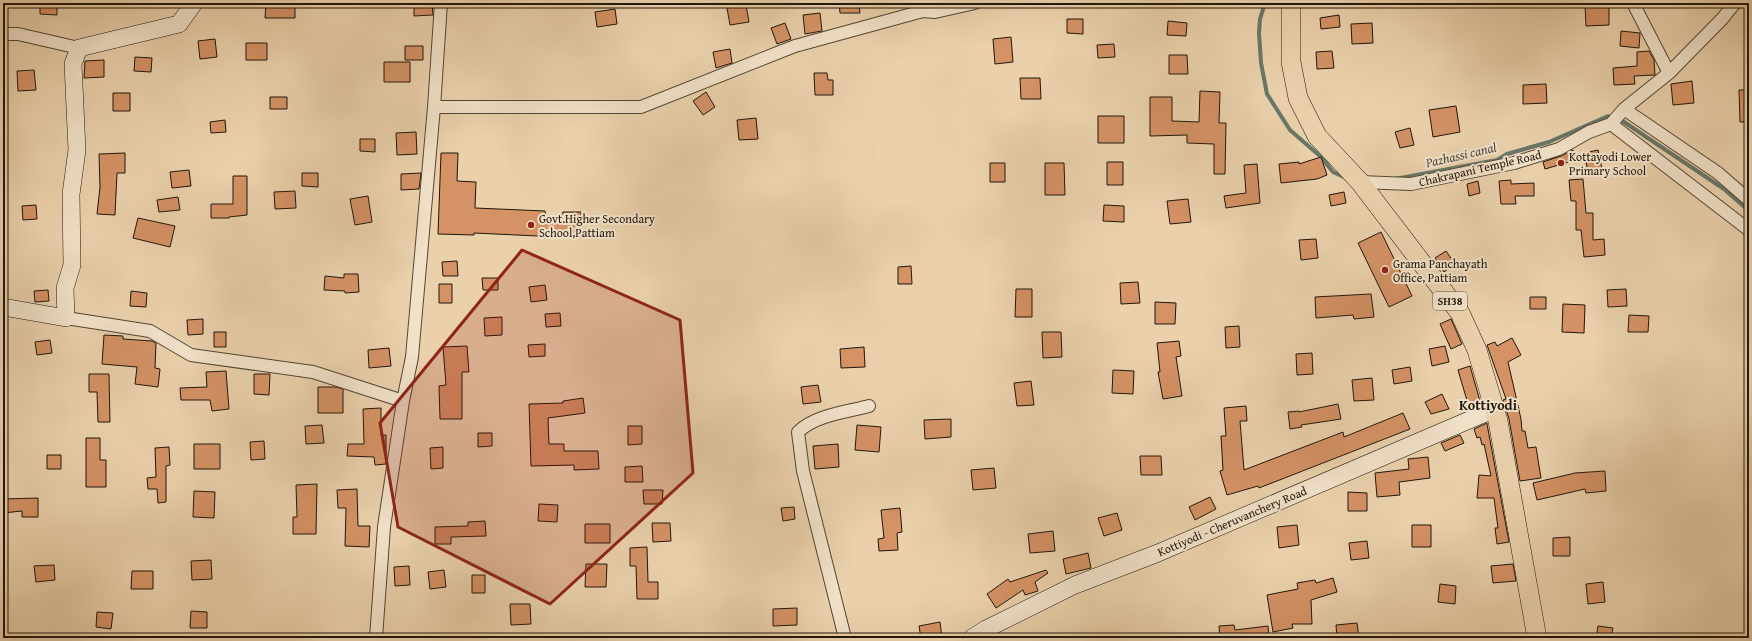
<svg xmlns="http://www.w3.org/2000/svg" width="1752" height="641" font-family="'Gentium Book Plus',serif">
  <rect width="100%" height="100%" fill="#ead1ac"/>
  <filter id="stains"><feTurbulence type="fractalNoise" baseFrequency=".005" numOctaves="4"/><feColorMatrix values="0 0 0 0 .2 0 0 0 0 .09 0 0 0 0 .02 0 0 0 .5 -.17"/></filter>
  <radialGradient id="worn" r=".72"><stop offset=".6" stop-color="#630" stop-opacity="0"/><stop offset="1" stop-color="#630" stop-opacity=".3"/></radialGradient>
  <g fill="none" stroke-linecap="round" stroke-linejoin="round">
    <path stroke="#687768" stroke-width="4" d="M1265,3l-5,16 -1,14 2,30 6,31 23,36 31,27 12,15 13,6
      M1621,120l103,69 25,22
      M1395,179l102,-19 10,-6 42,-12 59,-26"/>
  </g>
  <path fill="#d49265" stroke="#20160a" d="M40,3h17v12l-17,-1z
    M266,3h29v15h-30z
    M414,3h18l1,12 -19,1z
    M839,3h20l1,10h-20z
    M746,5l3,17 -19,3 -3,-17z
    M1585,5h24v20l-23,1z
    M615,9l2,15 -20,3 -2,-15z
    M820,13l2,18 -17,3 -2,-19z
    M1339,15l1,12 -19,2 -1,-11z
    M1067,19h16v15l-16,-1z
    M1168,21l19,2 -1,13 -19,-1z
    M785,23l6,16 -14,5 -6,-16z
    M1372,23l1,20 -21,1 -1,-20z
    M1621,31l19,2 -1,15 -19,-2z
    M1011,37l2,25 -18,2 -2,-25z
    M215,39l2,18 -17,2 -2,-18z
    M246,43h21v17h-21z
    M1114,44l1,13 -17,1 -1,-13z
    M405,46h18v14h-18z
    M730,49l2,14 -16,5 -3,-16z
    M1332,51l2,17 -17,1 -1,-17z
    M1649,51l5,9 1,15 -21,1 1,8 -21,1 -1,-17 24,-2v-14z
    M1169,55h18l1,19h-19z
    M135,57l17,1 -1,14 -17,-1z
    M104,60v17l-20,1 1,-17z
    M384,62h26v20h-26z
    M34,70l2,20 -18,1 -1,-20z
    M814,73h13l1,7h5v15h-18z
    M1020,78h20l1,21h-20z
    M1692,81l2,22 -21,2 -2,-21z
    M1546,84l1,19 -24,1v-19z
    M1739,90h10v32h-9z
    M1200,91l20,1 -1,31h7l-1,51h-11v-30l-27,-1v-8l-37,1v-39h22v24l27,1z
    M706,92l9,15 -12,8 -10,-14z
    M113,93h17v18h-17z
    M270,97h17v12h-17z
    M1456,106l4,26 -27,5 -4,-27z
    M1098,116h26v27h-26z
    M756,118l2,21 -19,1 -2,-20z
    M225,120l1,12 -15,1 -1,-11z
    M1410,128l4,17 -14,3 -5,-16z
    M416,132l1,22 -20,1 -1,-22z
    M360,139h15v13l-15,-1z
    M1573,150l3,10 -31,9 -2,-7 18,-6z
    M1598,150l4,19 -14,3 -4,-19z
    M125,153v20h-8l-2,42 -18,-1 3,-27 -1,-33z
    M441,153h17l-1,28 19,1 -1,26 70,3 1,6h14l3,-5h18l-1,26 -106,-5v2l-36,-1z
    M1321,157l6,18 -10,4 -36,4 -2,-19 20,-2v2z
    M1107,162h16v23h-16z
    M990,163h15v19h-15z
    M1045,163h19l1,32h-20z
    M1257,164l3,39 -34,5 -2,-12 22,-3 -2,-28z
    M189,170l2,16 -19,2 -2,-16z
    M302,173h16v14l-16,-1z
    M421,173l-2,16 -18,1v-16z
    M233,176h14v39l-18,2v1h-18v-14h22z
    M1583,179l3,34h7v27l11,-1 1,16 -21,2 -3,-27h-5v-29h-5l-2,-21z
    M1511,180v4l23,-1v13h-19l1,8h-15l-2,-23z
    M1478,181l2,12 -11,3 -2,-12z
    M295,191l1,17 -21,1 -1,-17z
    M1344,192l2,11 -15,3 -2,-11z
    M368,196l4,26 -17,3 -5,-26z
    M178,197l2,13 -21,2 -2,-12z
    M1188,199l3,23 -21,2 -3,-23z
    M36,205l1,14 -14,1 -1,-14z
    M1104,205l20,1v16l-21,-1z
    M138,218l37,8 -5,21 -37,-9z
    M1381,232l31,64 -23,11 -31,-64z
    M1316,239l2,19 -17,2 -2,-20z
    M1446,251l9,13 -11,8 -9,-14z
    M457,261l1,15h-15l-1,-14z
    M911,266l1,18h-14v-17z
    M344,274h14l1,18 -14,1v-2l-21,-1 1,-14 19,2z
    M482,278h16v12h-15z
    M1138,282l2,21 -19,1 -1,-21z
    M439,284h13v19h-13z
    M545,285l2,15 -16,2 -2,-15z
    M1016,289h16v28h-17z
    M1626,289l1,17 -19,1 -1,-17z
    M48,290l1,11 -14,1 -1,-11z
    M131,291l16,2 -1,14 -16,-1z
    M1371,294l3,23 -20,2 -1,-4 -37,3 -1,-21z
    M1530,297h16v12h-16z
    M1155,302l21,1 -1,21h-20z
    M1563,304l22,1 -1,28 -22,-1z
    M560,313l1,13 -15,1 -1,-13z
    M1629,315l20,1 -1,16h-20z
    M502,317v18l-17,1 -1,-18z
    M203,319v15l-15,1 -1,-15z
    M1451,319l11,25 -11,5 -11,-25z
    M1239,326l1,21 -14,1 -1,-21z
    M214,332h12v15h-12z
    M1042,332h19l1,25 -19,1z
    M104,335l19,1v3l29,2 4,2 -1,25 5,1 -2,18 -23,-3 2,-17 -35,-3z
    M1512,338l9,17 -13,7 13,57 1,12h3l3,17 8,-1 5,31 -21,3 -11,-62 -6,-19 3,-1 -19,-54 8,-3 2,4z
    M50,340l2,13 -15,2 -2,-13z
    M1179,341l2,15 -5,1 6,39 -19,3 -5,-27h2l-3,-29z
    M545,344v12l-16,1 -1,-12z
    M467,346l2,26h-7v47h-22l-1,-33 7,-1 -3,-38z
    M1445,346l4,16 -17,4 -3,-17z
    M864,347l1,20 -24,1 -1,-19z
    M389,348l2,18 -22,2 -1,-18z
    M1312,353l1,21 -16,1 -1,-21z
    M1470,366l10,35 -12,3 -10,-34z
    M1410,367l2,14 -18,3 -2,-14z
    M1113,370l21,1 -1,23 -21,-1z
    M226,371l3,38 -17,2 -2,-11h-29l-1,-12 27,-1 -1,-15z
    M89,374h20l1,48h-12l-1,-30h-8z
    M254,374h16l-1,21 -15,-1z
    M1372,378l2,22 -20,1 -2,-21z
    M1031,381l3,24 -17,1 -3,-23z
    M818,385l3,17 -18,2 -2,-17z
    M318,387h18l7,2v24h-25z
    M1442,394l7,15 -18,5 -6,-12z
    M583,398l2,15 -37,5 1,26h15v7h34l1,18 -25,1v-5l-43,1 -2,-62 34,-1v-2z
    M1338,404l3,15 -40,6 1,2 -12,2 -2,-17 11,-1v1z
    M1246,406l1,15h-7l4,49 99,-38 1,5 59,-24 7,16 -151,59 -1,-2 -31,9 -7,-24 3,-1 -2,-34h5l-2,-28z
    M381,408v27h5v29l-11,1 -1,-8 -27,-1 1,-12h16l-1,-35z
    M951,419v18l-26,2 -1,-19z
    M1487,423v1l22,118 -12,2 -2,-16h3l-4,-30h-17l2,-23 12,1 -7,-32 -2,1 -2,-8 -3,1 -3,-9z
    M322,425l2,18 -18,1 -1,-18z
    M857,425l24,2 -2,25 -24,-2z
    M628,426h14v18l-14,1z
    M478,433h14v13l-14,1z
    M1460,435l4,8 -19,8 -4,-8z
    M86,438h14v22h6v27h-20z
    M264,441l1,18 -14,1 -1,-18z
    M194,444h26v25h-26z
    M838,444l1,23 -24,2 -2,-23z
    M169,447l1,18 -4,1v36l-8,1 -1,-14h-9l-1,-11 9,-1 -1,-29z
    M443,447v21l-12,1 -1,-21z
    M47,455h14v14h-14z
    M1140,456h21l1,19h-21z
    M1428,457l2,21 -31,4 1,13 -23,2 -2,-24 34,-4 -1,-10z
    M642,466l1,16h-18v-15z
    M994,468l2,20 -23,2 -2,-20z
    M1605,471l1,20 -20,2 -1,-4 -48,11 -4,-17 42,-10z
    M317,484l-1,50h-23v-17h4l-1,-32z
    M357,489l1,37h12l-1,21 -24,-1 1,-38h-8l-1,-18z
    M643,490h20l-1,14h-18z
    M194,491l21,1 -1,26 -21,-1z
    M1348,492l19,1v18h-19z
    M1210,497l6,12 -21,11 -6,-13z
    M38,498v19h-16v-6l-19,2v-14z
    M539,504l19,1 -1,17 -19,-1z
    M794,507l1,12 -12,2 -2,-13z
    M900,508l2,24 -5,1 1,17 -19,1 -1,-12 6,-1 -3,-28z
    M1117,513l5,17 -18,6 -6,-18z
    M485,521l1,15 -35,1v7h-16v-17l33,-1v-4z
    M652,523h18l1,18 -18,1z
    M585,524h25v19h-25z
    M1297,525l2,20 -20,3 -2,-21z
    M1412,525h19v22h-19z
    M1053,531l2,20 -25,2 -2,-19z
    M1570,537v19h-17v-18z
    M1367,541l2,17 -18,2 -2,-17z
    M647,547l1,35h10v17h-21l-1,-33h-6v-18z
    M1088,553l3,15 -25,6 -3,-15z
    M211,560l1,19 -20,1 -1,-19z
    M586,564h21l-1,23h-21z
    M1513,564l3,17 -23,2 -2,-17z
    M54,565l1,15 -19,2 -2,-16z
    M409,566l1,19 -15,1 -1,-19z
    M444,570l2,17 -16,2 -2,-17z
    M1046,570l2,3 -13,9 3,9 -13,4 -2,-5 -27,18 -9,-14 21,-15 2,3z
    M132,571h21v18h-22z
    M472,575h13v18h-13z
    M1333,578l4,14 -26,8 1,24h-20l1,4 -20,4 -6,-37 31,-6 -1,-6 18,-3 1,3z
    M1603,582l2,20 -17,2 -2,-20z
    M1440,584l16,2 -1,18 -17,-2z
    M510,604h20l1,20 -20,1z
    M797,608v17l-24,1v-17z
    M191,611l16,1v16h-17z
    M97,612l16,1 -2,16 -15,-2z
    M940,622l2,16h-21l-2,-12z
    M1357,623l2,15h-22l-1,-13z
    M1234,625l1,5 33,-4 1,12h-49l-1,-12z
    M1598,626l15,2 -2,10h-15z"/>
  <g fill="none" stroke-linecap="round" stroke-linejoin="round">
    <g stroke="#524532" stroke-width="14">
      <path id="street" d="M1633,3l36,70
        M3,34h15l61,14
        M434,107h207l154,-61 128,-35 12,1 40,-9
        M1624,109l94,64 31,27
        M1611,124l138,106
        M1360,182l51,2 103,-21 45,-14 30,-17 22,-8 13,-15 45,-36 53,-54 13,-16
        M66,318l84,13 41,24 122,17 90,29
        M376,638l8,-111 19,-126 9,-44 22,-250 7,-104
        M845,638l-42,-167 -5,-39c17,-17 49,-20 71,-26"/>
    </g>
    <g stroke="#20160a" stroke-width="18">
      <path id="secondary" d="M3,307l63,11 -1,-30 7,-23 -1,-71 6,-44 -4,-86 6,-16 100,-24 15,-21
        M972,638l14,-9 89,-44 83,-32 337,-144"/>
    </g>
    <g stroke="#20160a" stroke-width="20">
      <path id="primary" d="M1291,3v59l7,36 19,38 43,46 100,131 17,37 21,71 39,217"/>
    </g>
    <use href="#street" stroke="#f1e1c9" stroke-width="12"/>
    <use href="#secondary" stroke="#f1e1c9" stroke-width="17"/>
    <use href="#primary" stroke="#ead1ac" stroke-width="19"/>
  </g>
  <path fill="#8f2418" fill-opacity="0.2" stroke="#8f2418" stroke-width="3" stroke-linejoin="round" d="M522,250l158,70 13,153 -143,131 -152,-77 -18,-104z"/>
  <g fill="#8f2418" stroke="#f1e1c9" stroke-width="1.5">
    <circle cx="1561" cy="163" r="4"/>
    <circle cx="531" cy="225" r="4"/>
    <circle cx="1385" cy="270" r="4"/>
  </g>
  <g text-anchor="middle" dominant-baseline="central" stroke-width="4" stroke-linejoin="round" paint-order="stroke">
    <rect fill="#f1e1c9" stroke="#5f5343" stroke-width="1" x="1433" y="292" width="34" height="18" rx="3"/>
    <g font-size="11" font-weight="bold" fill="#20160a">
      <text x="1450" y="301">SH38</text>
    </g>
    <g font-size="12" fill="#20160a" stroke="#f1e1c9" text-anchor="start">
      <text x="1569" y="156">Kottayodi Lower<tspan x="1569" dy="14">Primary School</tspan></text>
      <text x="539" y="218">Govt.Higher Secondary<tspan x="539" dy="14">School,Pattiam</tspan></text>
      <text x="1393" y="263">Grama Panchayath<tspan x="1393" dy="14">Office, Pattiam</tspan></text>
    </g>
    <g font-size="12" fill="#20160a" stroke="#f1e1c9">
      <text transform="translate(1480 168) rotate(-13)">Chakrapani Temple Road</text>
      <text transform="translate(1232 521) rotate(-23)">Kottiyodi - Cheruvanchery Road</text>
    </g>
    <g font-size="13" font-style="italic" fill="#4a4e41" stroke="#f1e1c9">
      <text transform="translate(1461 155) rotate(-13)">Pazhassi canal</text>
    </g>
    <g font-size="14" font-weight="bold" fill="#20160a" stroke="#f1e1c9">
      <text x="1488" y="405">Kottiyodi</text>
    </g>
  </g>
  <rect width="1752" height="641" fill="none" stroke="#ead1ac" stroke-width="16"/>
  <rect x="4" y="4" width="1744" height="633" fill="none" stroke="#20160a" stroke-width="2"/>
  <rect x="8" y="8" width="1736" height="625" fill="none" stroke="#20160a"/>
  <rect width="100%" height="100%" filter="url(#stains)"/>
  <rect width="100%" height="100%" fill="url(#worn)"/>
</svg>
